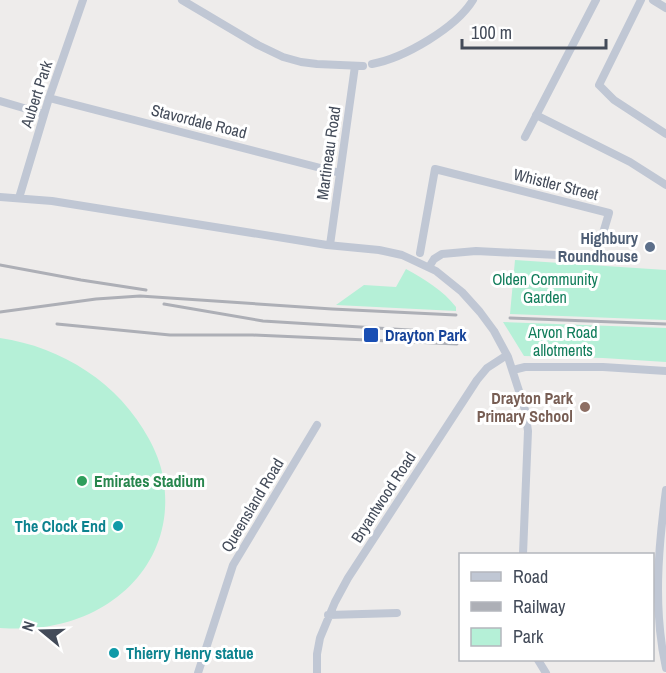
<svg xmlns="http://www.w3.org/2000/svg" width="666" height="673" font-family="'Archivo Narrow',sans-serif">
  <rect width="100%" height="100%" fill="#eeeceb"/>
  <path fill="#b5f0d7" d="M515,260l151,10v50l-156,-6z
    M406,269c18,10 37,21 50,38v4l-120,-6 28,-20 32,2z
    M503,322l163,6v34l-63,-4 -79,-2z
    M0,338c62,9 119,45 149,101 6,11 12,25 14,38 14,76 -39,136 -113,149 -17,3 -33,3 -50,2z"/>
  <g fill="none" stroke-linecap="round" stroke-linejoin="round">
    <path stroke="#c0c7d4" stroke-width="8" d="M182,0l76,45 25,12 18,5 16,2 46,2
      M641,0l-42,85 15,15 52,34
      M653,0l13,8
      M372,64c32,-6 84,-36 101,-64
      M49,98l291,75
      M0,101l44,13
      M536,115l94,47 36,23
      M525,137l71,-137
      M0,197l52,4 275,44 52,5 23,5 34,16 26,21 18,20 14,19 14,26 12,37 5,16 3,21 -5,123
      M19,198l30,-100 34,-98
      M330,245l25,-179
      M420,253l15,-84 174,44 -13,44 -120,-6 -34,3 -8,5 -5,8
      M513,370l12,-3h78l63,4
      M666,490c-8,60 -13,119 0,178
      M328,615l69,-2
      M538,660l8,13
      M198,673l35,-108 84,-140
      M317,673v-19l3,-16 15,-36 13,-24 129,-198 10,-12 20,-13"/>
    <path stroke="#adafb6" stroke-width="3" d="M0,265l81,15 65,10
      M164,304l99,17 195,12
      M0,312l96,-13 44,-3 192,13 124,6
      M510,318l156,6
      M57,324l113,11h83l204,9"/>
  </g>
  <circle fill="#5c6f8a" stroke="#fff" stroke-width="2" cx="650" cy="247" r="6"/>
  <rect fill="#1a4fb4" stroke="#fff" stroke-width="2" x="363" y="327" width="16" height="16" rx="3"/>
  <circle fill="#8d6e63" stroke="#fff" stroke-width="2" cx="585" cy="407" r="6"/>
  <circle fill="#2e9e5b" stroke="#fff" stroke-width="2" cx="82" cy="481" r="6"/>
  <g fill="#0f9aa8" stroke="#fff" stroke-width="2">
    <circle cx="118" cy="526" r="6"/>
    <circle cx="114" cy="653" r="6"/>
  </g>
  <g text-anchor="middle" dominant-baseline="central" stroke-width="6" stroke-linejoin="round" paint-order="stroke">
    <g font-size="16" fill="#434b59" stroke="#fff">
      <text transform="translate(36 94) rotate(-72)">Aubert Park</text>
      <text transform="translate(199 121) rotate(14)">Stavordale Road</text>
      <text transform="translate(328 153) rotate(-82)">Martineau Road</text>
      <text transform="translate(556 184) rotate(14)">Whistler Street</text>
      <text transform="translate(383 497) rotate(-57)">Bryantwood Road</text>
      <text transform="translate(252 505) rotate(-59)">Queensland Road</text>
    </g>
    <g font-size="16" font-weight="bold" fill="#4e5e75" stroke="#fff" text-anchor="end">
      <text x="638" y="238">Highbury<tspan x="638" dy="18">Roundhouse</tspan></text>
    </g>
    <g font-size="16" fill="#127d5b" stroke="#fff">
      <text x="545" y="279">Olden Community<tspan x="545" dy="18">Garden</tspan></text>
      <text x="563" y="332">Arvon Road<tspan x="563" dy="18">allotments</tspan></text>
    </g>
    <g font-size="16" font-weight="bold" fill="#164399" stroke="#fff" text-anchor="start">
      <text x="385" y="335">Drayton Park</text>
    </g>
    <g font-size="16" font-weight="bold" fill="#785e54" stroke="#fff" text-anchor="end">
      <text x="573" y="398">Drayton Park<tspan x="573" dy="18">Primary School</tspan></text>
    </g>
    <g font-size="16" font-weight="bold" fill="#27864d" stroke="#fff" text-anchor="start">
      <text x="94" y="481">Emirates Stadium</text>
    </g>
    <g font-size="16" font-weight="bold" fill="#0d838f" stroke="#fff" text-anchor="end">
      <text x="106" y="526">The Clock End</text>
      <text x="126" y="653" text-anchor="start">Thierry Henry statue</text>
    </g>
  </g>
  <rect x="459" y="553" width="195" height="108" fill="#ffffff" stroke="#b4b7bd" stroke-width="1.5"/>
  <rect x="471" y="572" width="30" height="9" fill="#c0c7d4" stroke="#b4b7bd" stroke-width="1.5"/>
  <text x="513" y="583" font-size="18" fill="#434b59">Road</text>
  <rect x="471" y="602" width="30" height="9" fill="#adafb6" stroke="#b4b7bd" stroke-width="1.5"/>
  <text x="513" y="613" font-size="18" fill="#434b59">Railway</text>
  <rect x="471" y="628" width="30" height="18" fill="#b5f0d7" stroke="#b4b7bd" stroke-width="1.5"/>
  <text x="513" y="643" font-size="18" fill="#434b59">Park</text>
  <g transform="translate(42 631) rotate(289)" stroke="#ffffff" stroke-width="4.5" paint-order="stroke">
  <path d="M0-4.5L10 22L0 15L-10 22Z" fill="#434b59"/>
  <text y="-9" font-size="16" font-weight="bold" text-anchor="middle" fill="#434b59">N</text>
  </g>
  <path d="M462 39v9h144v-9" fill="none" stroke="#434b59" stroke-width="3"/>
  <text x="471" y="39" font-size="18" fill="#434b59" stroke="#ffffff" stroke-width="4.5" paint-order="stroke">100 m</text>
</svg>
